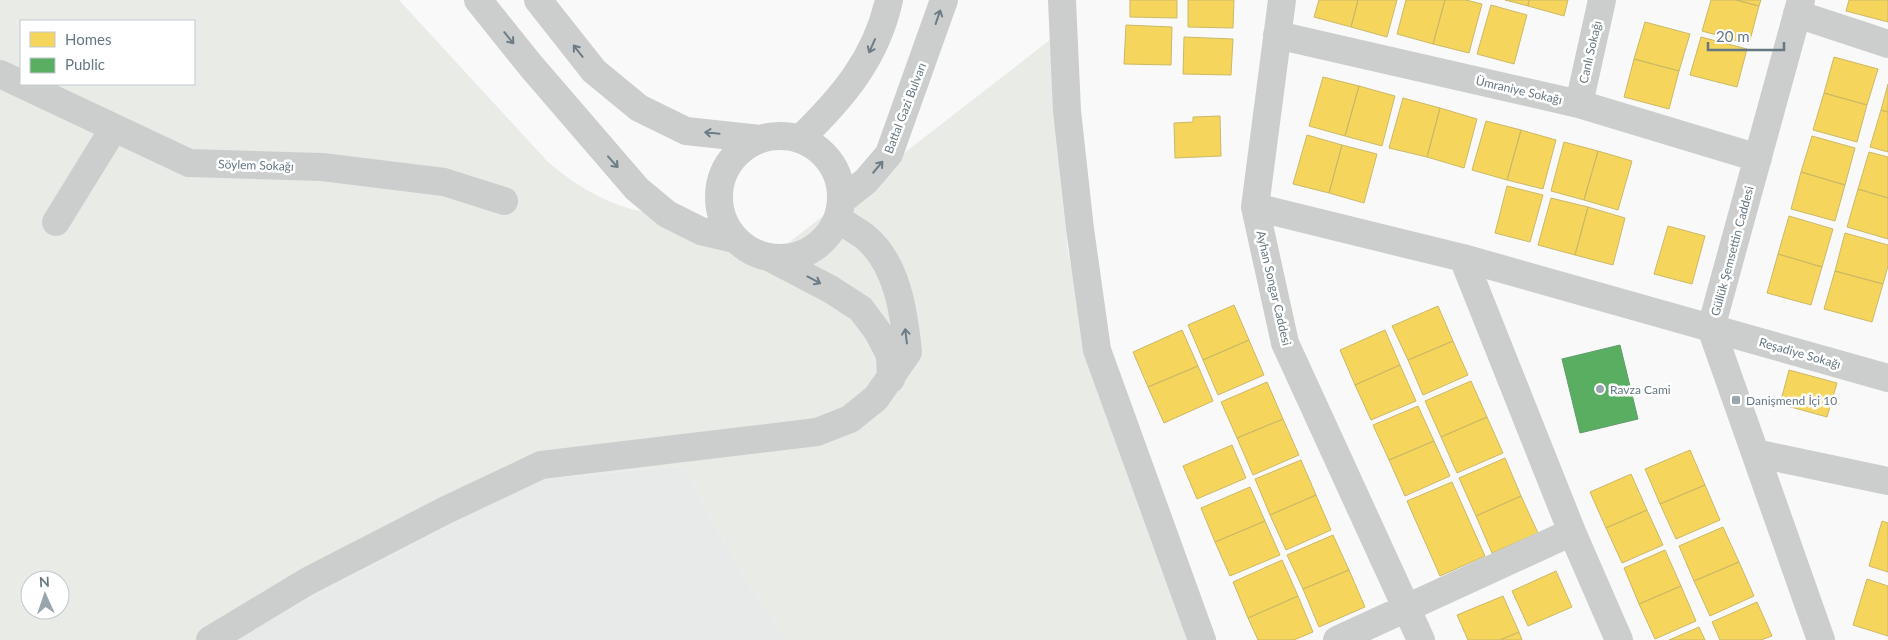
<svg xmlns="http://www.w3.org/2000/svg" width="1888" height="640" font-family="Lato,sans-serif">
  <rect width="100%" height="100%" fill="#f9f9f9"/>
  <path fill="#e8eae9" d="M683,466l60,110 44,64h-553l12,-8 291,-153z"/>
  <path fill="#e8ebe6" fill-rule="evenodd" d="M0,0h399l149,162c25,21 51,38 83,47 10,3 23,3 33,6 35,13 68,31 101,46l290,-225 1,64 4,76 8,76 30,142 29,67 65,179h-405l-44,-64 -60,-110 -146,13 -291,153 -12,8h-234zM21,21h173v63h-173zM30,580h30v30h-30z"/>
  <path fill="#f6d55c" stroke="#cbb967" d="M1130,0h47v18l-47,-1z
    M1188,0h46l-1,28 -45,-1z
    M1319,0h39l-7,27 -37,-10z
    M1358,0h39l-10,37 -36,-10z
    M1406,0h39l-12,44 -36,-10z
    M1445,0h21l16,4 -13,49 -36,-9z
    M1505,0h24l-1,6z
    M1529,0h39l-4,16 -36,-10z
    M1711,0h25l23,6 -10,38 -47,-13z
    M1736,0h25l-2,6z
    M1849,0h39v22l-42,-11z
    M1491,5l36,10 -13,49 -37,-10z
    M1645,22l45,12 -11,37 -45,-12z
    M1126,25l46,2 -1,38 -47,-1z
    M1184,37l49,2 -2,36 -48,-1z
    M1701,37l46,12 -10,38 -47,-12z
    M1834,57l44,12 -11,36 -43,-12z
    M1634,59l45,12 -10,38 -45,-12z
    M1323,77l36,9 -14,50 -36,-10z
    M1888,84v28l-7,-2z
    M1359,86l36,10 -13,50 -37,-10z
    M1824,93l43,12 -10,37 -44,-12z
    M1403,98l37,10 -13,49 -38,-9z
    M1440,108l37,11 -13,49 -37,-11z
    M1881,110l7,2v40l-18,-5z
    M1220,116l1,40 -46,2 -1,-35 19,-1v-5z
    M1486,121l35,9 -14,50 -35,-10z
    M1521,130l35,10 -13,49 -36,-9z
    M1307,135l35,10 -13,48 -36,-9z
    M1812,136l43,12 -10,37 -44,-13z
    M1564,142l34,9 -14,49 -33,-9z
    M1342,145l35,9 -13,49 -35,-10z
    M1598,151l34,10 -14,49 -34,-10z
    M1869,152l19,5v41l-30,-9z
    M1801,172l44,13 -10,36 -44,-12z
    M1507,186l36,9 -13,47 -35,-9z
    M1858,189l30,9v41l-41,-12z
    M1551,198l37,9 -13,48 -37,-10z
    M1588,207l37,11 -12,47 -38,-10z
    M1789,216l44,13 -11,38 -44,-13z
    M1668,226l37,10 -13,48 -38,-10z
    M1845,233l43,12v21l-5,18 -48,-13z
    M1778,254l44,13 -11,38 -44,-12z
    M1835,271l48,13 -11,38 -48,-13z
    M1234,305l15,35 -46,20 -15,-35z
    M1438,306l15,35 -45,19 -16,-34z
    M1182,330l16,36 -50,21 -15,-35z
    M1385,330l15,35 -45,20 -15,-35z
    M1249,340l15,35 -46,20 -15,-35z
    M1453,341l15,34 -45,20 -15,-35z
    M1400,365l16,36 -45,19 -16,-35z
    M1198,366l15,35 -49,22 -16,-36z
    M1789,370l48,13 -10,34 -47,-13z
    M1471,381l16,36 -46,20 -16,-36z
    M1267,382l16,37 -46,19 -16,-36z
    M1418,406l16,35 -45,19 -16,-35z
    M1487,417l16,36 -46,20 -16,-36z
    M1283,419l16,36 -46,20 -16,-37z
    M1434,441l16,35 -45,20 -16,-36z
    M1232,445l14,33 -49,21 -14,-33z
    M1690,450l15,35 -45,19 -15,-35z
    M1505,458l16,38 -45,20 -17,-38z
    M1301,460l15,35 -46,20 -15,-36z
    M1631,474l16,36 -41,18 -16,-36z
    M1452,482l33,74 -45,20 -33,-75z
    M1705,485l15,35 -44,19 -16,-35z
    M1250,487l15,34 -50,21 -14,-34z
    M1316,495l15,35 -45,20 -16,-35z
    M1521,496l17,37 -46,20 -16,-37z
    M1647,510l16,35 -41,18 -16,-35z
    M1265,521l15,34 -50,21 -15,-34z
    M1882,521l6,2v49l-19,-6z
    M1723,527l16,35 -45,19 -15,-35z
    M1333,535l16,35 -46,19 -16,-34z
    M1665,550l16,36 -42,18 -15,-36z
    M1282,560l16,36 -50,22 -15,-36z
    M1739,562l15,34 -44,20 -16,-35z
    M1349,570l16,37 -46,20 -16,-38z
    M1556,571l16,36 -44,19 -16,-35z
    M1867,579l21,7v50l-35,-11z
    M1681,586l15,35 -41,18 -16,-35z
    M1298,596l15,36 -19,8h-36l-10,-22z
    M1503,596l16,36 -19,8h-32l-11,-25z
    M1757,602l15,34 -11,4h-41l-8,-18z
    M1699,627l6,13h-36z
    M1519,632l3,8h-22z"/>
  <path fill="#5aae61" stroke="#5e9e6b" d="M1620,345l18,74 -58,14 -18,-74z"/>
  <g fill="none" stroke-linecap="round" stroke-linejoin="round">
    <path stroke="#cccece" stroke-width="28" d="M478,0l53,66 106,123 30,25 34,17 34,8
      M538,0l56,71 45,37 47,23 74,8
      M1062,0l5,111 13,118 17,121 105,290
      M1282,0l-27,207 30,136 136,297
      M1801,0l-90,328 110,312
      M1797,14l91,30
      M1277,35l302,69 179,54
      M0,74l189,89 133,4 122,15 60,19
      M1579,104l23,-104
      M719 197a61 61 0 1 1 122 0a61 61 0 1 1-122 0Z
      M800,139c42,-41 76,-80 89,-139
      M842,200l24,-19 23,-27 55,-154
      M1255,207l208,51 425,120
      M56,222l58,-94
      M771,258l59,31 31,20 17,23 12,23 1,24
      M1463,258l109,274 47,108
      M1755,453l133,28
      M210,640l98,-59 136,-70 97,-46 276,-33 33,-13 26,-21 32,-46c-4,-40 -11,-90 -44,-116 -8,-6 -18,-11 -26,-17
      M1337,640l235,-108"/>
  </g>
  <defs><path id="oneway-shaft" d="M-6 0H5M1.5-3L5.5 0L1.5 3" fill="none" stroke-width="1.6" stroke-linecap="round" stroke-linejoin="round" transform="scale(1.25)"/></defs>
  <g stroke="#6b7c86">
    <use href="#oneway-shaft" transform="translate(938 17) rotate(-71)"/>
    <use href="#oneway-shaft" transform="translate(509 38) rotate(51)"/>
    <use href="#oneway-shaft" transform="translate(872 46) rotate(114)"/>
    <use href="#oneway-shaft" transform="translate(578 51) rotate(-128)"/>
    <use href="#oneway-shaft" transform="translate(712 133) rotate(-174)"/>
    <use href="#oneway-shaft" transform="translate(613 162) rotate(48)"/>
    <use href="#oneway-shaft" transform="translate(878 167) rotate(-50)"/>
    <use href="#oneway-shaft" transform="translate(814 280) rotate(28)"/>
    <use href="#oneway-shaft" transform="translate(906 336) rotate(-97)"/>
  </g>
  <g fill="#99a5ac" stroke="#fff" stroke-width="2">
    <circle cx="1600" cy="389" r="5"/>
    <rect x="1731" y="395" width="10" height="10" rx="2.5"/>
  </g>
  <g text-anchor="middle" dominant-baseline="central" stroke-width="5" stroke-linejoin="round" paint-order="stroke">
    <g font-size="12" fill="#667882" stroke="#fff">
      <text transform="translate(1590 52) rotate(-77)">Canlı Sokağı</text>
      <text transform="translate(1519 90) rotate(13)">Ümraniye Sokağı</text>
      <text transform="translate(905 108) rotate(-69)">Battal Gazi Bulvarı</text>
      <text transform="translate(256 165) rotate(2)">Söylem Sokağı</text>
      <text transform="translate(1732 251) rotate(-75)">Güllük Şemsettin Caddesi</text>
      <text transform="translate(1274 288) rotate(77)">Ayhan Songar Caddesi</text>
      <text transform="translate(1800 353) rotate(16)">Reşadiye Sokağı</text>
    </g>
    <g font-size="12" fill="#667882" stroke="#fff" text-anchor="start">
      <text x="1610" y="389">Ravza Cami</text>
      <text x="1746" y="400">Danişmend İçi 10</text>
    </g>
  </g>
  <rect x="20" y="20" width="175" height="65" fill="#ffffff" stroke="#c2c9cd"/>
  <rect x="30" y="32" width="25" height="15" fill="#f6d55c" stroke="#c2c9cd"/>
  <text x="65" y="45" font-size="15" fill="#667882">Homes</text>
  <rect x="30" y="58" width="25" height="15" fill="#5aae61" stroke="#c2c9cd"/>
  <text x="65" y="70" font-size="15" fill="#667882">Public</text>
  <g transform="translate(45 595) rotate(357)"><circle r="24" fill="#ffffff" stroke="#c2c9cd"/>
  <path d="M0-4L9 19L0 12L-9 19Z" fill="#99a5ac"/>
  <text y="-8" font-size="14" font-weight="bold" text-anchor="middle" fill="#667882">N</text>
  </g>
  <path d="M1708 42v8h76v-8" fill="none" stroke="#667882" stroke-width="2.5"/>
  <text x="1716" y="42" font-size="15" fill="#667882" stroke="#ffffff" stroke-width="4" paint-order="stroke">20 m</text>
</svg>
